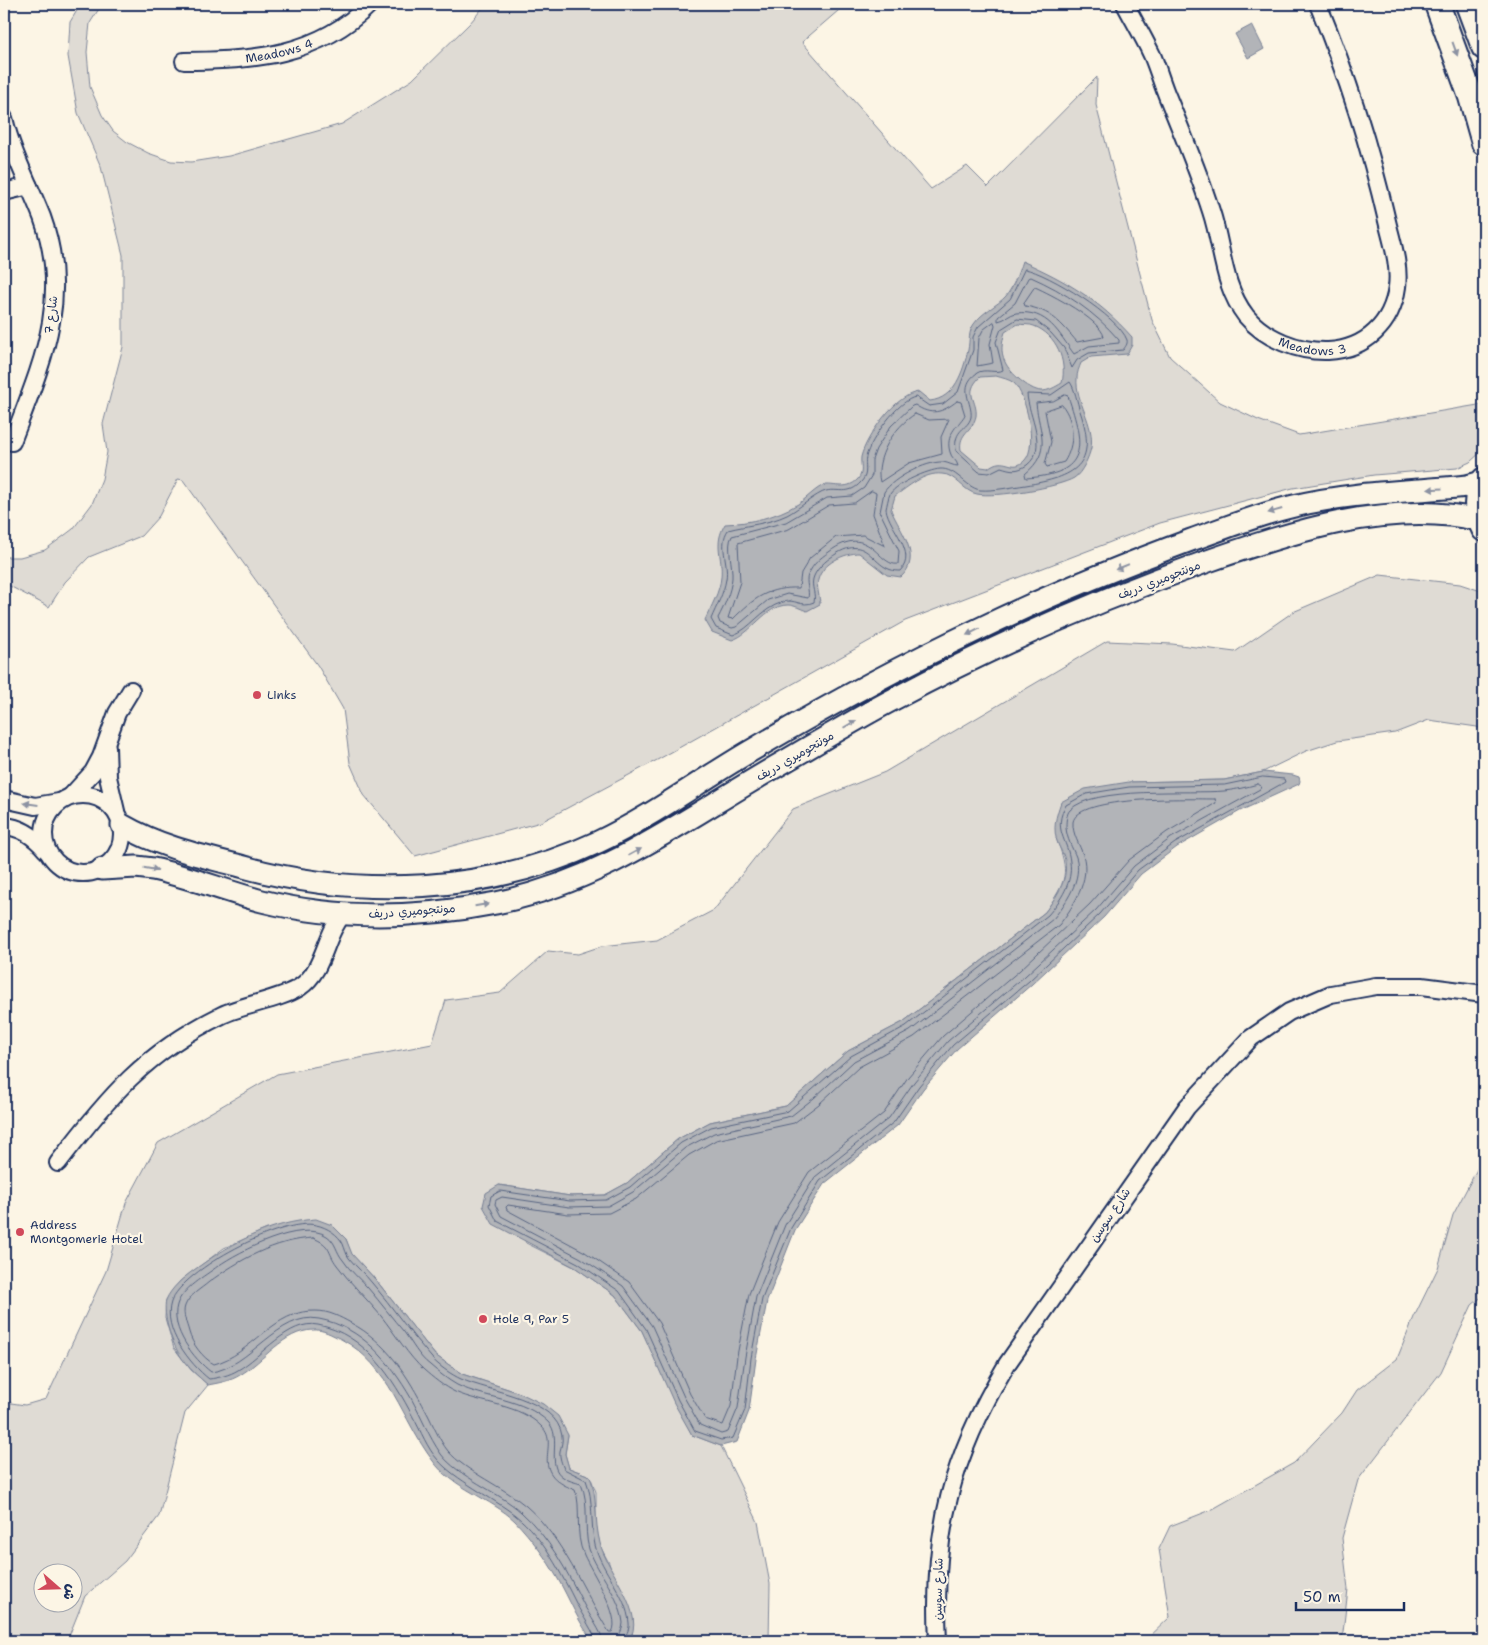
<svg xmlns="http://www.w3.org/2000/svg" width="1488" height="1645" font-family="'Shantell Sans','Playpen Sans Arabic',sans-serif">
  <rect width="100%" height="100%" fill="#fcf5e5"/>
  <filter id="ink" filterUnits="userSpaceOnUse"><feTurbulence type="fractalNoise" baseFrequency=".02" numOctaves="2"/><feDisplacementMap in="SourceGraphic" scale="10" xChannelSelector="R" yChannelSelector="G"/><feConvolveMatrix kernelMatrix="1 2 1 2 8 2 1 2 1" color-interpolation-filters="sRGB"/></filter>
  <g filter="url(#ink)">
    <path fill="#dfdbd4" stroke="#7d8599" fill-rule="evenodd" d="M81,4h21l-12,19 -3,29 3,35 12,28 11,16 14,11 21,11 23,8 20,1 38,-6 113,-32 70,-44 58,-57 16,-19h360l-44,38 129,147 36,-23 21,21 109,-110 -1,28 56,215 18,37 50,45 38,18 41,15 185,-31v33l-3,15 -11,10 -13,6 -83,7 -81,13 -133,35 -255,98 -246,138 -118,63 -126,34 -51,-61 -14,-32 -7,-54 -25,-43 -135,-186 -5,-1 -19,37 -18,20 -52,21 -24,25 -16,25 -45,-24v-26h16l25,-7 28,-21 19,-25 10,-25 5,-27 -4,-28 20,-77v-92l-22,-88 -23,-54 -10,-57 2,-34z
      M1380,575l80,9 24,8v139l-7,-4 -48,-7 -34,13 -58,8 -31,10 -43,21 -39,8 -95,2 -73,56c14,35 11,43 -11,74l-142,110 -55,29 -62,55 -76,16 -32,17 -51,44 -22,12 -35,1 -71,-11 27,58 50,25 39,27 27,36 50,104 29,11 37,76 12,62 -1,57h-141l5,-6 -24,-72 -9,-17 -4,-22v-32l-6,-16 -21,-8 -4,-14 3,-19 -48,-42 -58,-19 -27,-19 -59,-75 -25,-26 -5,-15 -79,-10 -43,19 -44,33 -14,19 -1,18 9,30 17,22 17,15 -23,28 -26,103 -34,45 -40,35 -18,45h-63v-239l21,3 21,-6 60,-128 20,-68 32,-60 119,-69 155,-30 14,-44 54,-7 48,-42 30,3 24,-8 55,-6 57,-30 79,-101 92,-37 222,-131 65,3 63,8 58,-40zM42,1572h30v30h-30z
      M1484,1156v139l-12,10 -31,67 -83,108 -16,58 6,51 -6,52h-197l25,-24 -11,-68 11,-23 41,-16 83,-47 48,-50 15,-23 40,-31 17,-42 24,-49 15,-53z"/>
    <path fill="#b2b4b8" stroke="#767f94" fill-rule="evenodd" d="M1252,25l12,24 -16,9 -13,-24z
      M1022,261c45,20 77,39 110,76v8l-5,9 -36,3 -10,6c-2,5 -4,10 -4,15 -2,24 18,45 14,70 -2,9 -9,25 -17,30 -15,9 -79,20 -97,16 -13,-2 -22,-20 -35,-20 -18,-2 -34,13 -47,22l-4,14c9,21 32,47 10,67l-14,-2 -28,-22c-14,0 -37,10 -41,27 -2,7 2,17 2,24l-13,7c-6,-2 -13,-6 -19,-6 -23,0 -36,29 -56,35l-20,-8 -7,-12c6,-13 15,-29 16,-43 2,-22 -8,-32 4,-53 25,-1 51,-7 73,-20 8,-5 16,-14 24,-18 9,-4 24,6 36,-7 6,-7 2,-14 3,-22 5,-21 36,-64 58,-65l11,9c25,-3 33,-29 38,-51 2,-10 0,-18 6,-26 8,-12 23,-18 32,-28 8,-10 12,-23 16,-35zM1018,324c4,1 12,0 16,2 23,9 33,35 28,57 -7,4 -13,8 -21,8 -12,-1 -31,-18 -36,-29 -5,-9 -3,-20 0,-30zM996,376c6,2 13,3 18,7 12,12 24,63 11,77 -13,14 -20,-6 -37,8l-7,-1 -20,-17c-3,-17 12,-19 15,-34 2,-16 -13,-22 4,-39z
      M1263,772l30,3 6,2 1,4 -1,3 -59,27 -63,36 -36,27 -37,43 -72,67 -75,65 -34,40 -25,36 -74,59 -29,46 -28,71 -11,58 -7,52 -12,31 -16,4 -29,-11 -18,-32 -32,-72 -27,-36 -39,-27 -83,-44 -10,-18 3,-13 13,-8 71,11 35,-1 22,-12 51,-44 32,-17 76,-16 62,-55 55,-29 142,-110c11,-15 23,-31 20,-50 0,-6 -5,-13 -7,-18 -6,-15 -2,-28 3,-42l24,-13 44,-7 95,-2z
      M316,1219l16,6 14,14 6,15 24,26 59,75 27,19 58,19 23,11 15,12 10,19 -3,19 4,14 21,8c8,22 4,44 10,67 6,27 49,73 28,98h-35c-15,-19 -23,-41 -35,-62 -12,-21 -26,-40 -43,-58 -23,-22 -64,-34 -82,-60 -32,-42 -42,-95 -92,-122 -9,-4 -18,-10 -28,-9 -30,1 -49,31 -73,45 -9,6 -22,8 -32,10 -22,-19 -32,-30 -40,-58 -2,-8 -4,-19 -2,-27 5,-12 18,-23 28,-30 37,-27 76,-48 122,-51z"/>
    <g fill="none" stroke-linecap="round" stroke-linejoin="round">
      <path stroke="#576482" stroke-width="1" d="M1025,269c23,4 94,48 102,71 1,4 -2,7 -4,10l-34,3 -12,7 -5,8 -8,-20 -13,-15 -15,-12 -19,-2 -16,10 -5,13 7,28c-6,4 -19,-2 -26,3 -20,14 -4,30 -6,44 -3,13 -18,11 -15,34l23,21 10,1 12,-6c10,3 16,5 26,-2 22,-17 1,-50 0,-71l24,1 19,-13c5,7 7,20 10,29 19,55 -6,66 -54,74 -15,2 -31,6 -46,5 -15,-3 -24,-22 -40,-21 -12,1 -43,14 -50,25 -2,4 -3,11 -4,15 3,19 32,44 14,62 -30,1 -29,-43 -70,-13 -7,5 -15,13 -17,21 -2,8 3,15 1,23 -13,6 -19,-4 -31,0 -23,7 -32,27 -50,33l-17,-7 -5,-9c5,-12 13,-26 15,-40 3,-17 -8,-34 2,-49 19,-5 40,-6 59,-15 10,-5 30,-22 39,-24 12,-3 23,5 35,-9 8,-8 3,-16 5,-25 4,-17 33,-58 50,-60l13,9 14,-2 15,-12 15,-42v-13l5,-10 32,-28z
        M1031,277c34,15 64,35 88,63v3l-30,3 -15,8c-15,-20 -26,-45 -58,-41 -6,1 -11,7 -18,8v-4l17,-14 13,-25z
        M1035,287c16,7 66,33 69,50l-27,5c-16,-19 -26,-32 -52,-36l-1,-3z
        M994,322l1,3 -5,19 3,19 -16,3 2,-28 4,-8z
        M1065,395l3,1c17,50 21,78 -42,82l-1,-4c28,-23 14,-41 11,-71l17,-2z
        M957,401l4,1 4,13c-8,12 -20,20 -15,37 1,6 7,8 8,14 -5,0 -9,-3 -15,-4 -17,-1 -50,16 -59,30l-4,20 19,39 -1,13c-20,3 -28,-43 -69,-12 -9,6 -16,12 -21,23 -3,7 2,16 0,23l-21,-4 -19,6 -32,27 -4,1 -12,-5 -2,-5c6,-11 13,-27 14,-40 1,-13 -6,-32 0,-42l54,-14 41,-24 25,-2 12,-8 8,-13v-15l4,-11 15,-23 21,-20 3,-1c16,11 27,8 42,-4z
        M1062,405c13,16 13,40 2,57l-17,5 -2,-3 6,-22 -6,-31z
        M915,414l14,6 20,-1 -8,18 1,17 -33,9 -29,19c-6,-24 14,-55 35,-68z
        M872,491l4,2 -3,21 12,32 -22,-11 -27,2 -26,21 -9,15 -2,15c-31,-1 -45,10 -66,31l-5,-1 12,-36 -2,-39 51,-14 40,-24 25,-2z
        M1263,777l21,2 1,3 -110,61 -37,27 -38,44 -71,67 -76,64 -34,41 -25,36 -74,59 -29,47 -29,71 -11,59 -6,52 -12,28 -12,2 -26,-9 -17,-31 -32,-71 -27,-38 -41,-28 -81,-42 -8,-16 2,-9 9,-5 70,10 36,-1 24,-13 51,-44 30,-16 77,-16 63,-55 55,-30 142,-111c13,-15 25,-33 22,-53 -2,-23 -18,-32 -4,-57l20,-11 43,-7 95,-2z
        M1258,784l3,2 -1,3 -89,49 -37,28 -38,44 -71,66 -77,65 -34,41 -25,36 -74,59 -30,48 -29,72 -11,60 -7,51 -10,24 -7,2 -21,-9 -16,-28 -32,-71 -29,-40 -42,-28 -80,-42 -6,-12 1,-4 6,-3 67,10 39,-1 25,-14 52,-44 29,-15 77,-17 23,-18 40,-37 56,-30 143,-112c13,-16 30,-40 23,-62 -4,-10 -9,-18 -10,-29 0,-5 0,-14 4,-18 22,-24 122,-16 154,-19 11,-1 23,-4 34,-7z
        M1215,799l1,4 -49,29 -38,28 -39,44 -70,66 -77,66 -35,41 -24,36 -75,59 -31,50 -29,72 -12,62 -6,50 -8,19 -18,-6 -15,-25 -31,-71 -30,-41 -44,-30 -78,-42 -1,-3 2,-2 60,9 41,-1 27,-14 53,-44 27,-15 78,-17 25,-19 40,-37 55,-30 145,-112c14,-18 32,-45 24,-70 -3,-10 -11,-21 -10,-33 4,-27 119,-23 142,-23z
        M313,1238c19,7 14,14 24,27 13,18 30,34 44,51 13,16 28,41 43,54 8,7 20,17 31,22 27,12 65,12 87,35 19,19 -16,44 33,63 7,16 -1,44 9,65 7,16 38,62 28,77h-3c-27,-43 -45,-93 -83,-126 -22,-19 -60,-34 -78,-55 -9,-11 -15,-27 -22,-40 -18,-35 -39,-69 -75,-88 -11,-6 -22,-12 -35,-12 -42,-2 -65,44 -102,53 -11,-6 -22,-20 -25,-32 -2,-8 -7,-18 -4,-26 4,-11 16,-17 24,-24 30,-22 66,-42 104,-44z
        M596,1641c0,-5 -15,-28 -19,-36 -16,-32 -34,-68 -62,-90 -22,-17 -61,-36 -77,-55 -11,-12 -17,-29 -25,-43 -20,-39 -48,-83 -95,-92 -29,-6 -57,32 -80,45 -8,5 -20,8 -29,9 -19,-15 -47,-50 -38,-77 12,-33 112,-85 145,-77 11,2 23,10 27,19 2,5 3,10 6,14 7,9 16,16 23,25 21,24 38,51 59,74 6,8 21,18 30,22 28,13 96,19 101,57 1,5 -1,11 -2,15 -1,6 2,13 4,18l22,11c8,20 4,43 9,65 6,26 32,50 34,78 1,7 -4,12 -5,18
        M603,1641c-1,-9 -14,-26 -19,-36 -17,-34 -35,-68 -63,-93 -22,-20 -64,-36 -80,-58 -12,-17 -20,-38 -30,-56 -21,-36 -49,-71 -92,-79 -40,-8 -70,49 -108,53 -17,-13 -41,-43 -34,-67 5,-17 28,-29 41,-39 21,-15 84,-47 109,-30 9,6 9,16 16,24 7,11 17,19 25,28 13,15 24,30 36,44 8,11 15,25 26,33 8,7 18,15 27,20 29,14 66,13 91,37 15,15 -3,44 15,55 5,4 12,5 18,7 9,19 2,44 8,65 9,25 31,47 34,74 0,7 -5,12 -5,18"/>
      <g stroke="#1b2f5e" stroke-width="20">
        <g id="minor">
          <path id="s1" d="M1125,4c9,17 19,34 27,51 6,14 10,29 16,43 15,37 31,75 43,113 12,36 11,74 35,105 19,23 53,36 82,35 38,-2 64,-27 69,-64 3,-22 -5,-45 -10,-66 -17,-74 -40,-146 -69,-217"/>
          <path id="s2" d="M184,61c69,0 134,-5 186,-57"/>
          <path d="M4,118c8,35 25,66 38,99 30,83 -1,148 -30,225"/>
          <path d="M4,192l25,-6"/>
          <path d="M107,747l1,30 8,34"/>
          <circle cx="83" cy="834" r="39"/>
          <path d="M71,796l22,-24 8,-15 16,-44 14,-23"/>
          <path d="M4,799l31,7 24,-4"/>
          <path d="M4,826c18,1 31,11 42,24"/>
          <path d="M58,1163c50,-66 88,-111 164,-148 23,-11 58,-15 78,-28 25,-17 24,-52 44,-74"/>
          <path d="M938,1641c-6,-110 13,-183 69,-277l180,-257 64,-69 38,-26 42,-18 45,-8h46l62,8"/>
        </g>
      </g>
      <g stroke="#1b2f5e" stroke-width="25">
        <path id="tertiary" d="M122,825c38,22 80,31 122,42 116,32 245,26 354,-25 55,-26 104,-63 156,-93 73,-43 147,-83 223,-119 70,-34 141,-63 214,-90 34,-12 68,-26 103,-34 57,-14 115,-14 173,-20l16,-4
          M102,869l34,-2 17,2c37,8 72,22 109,32 76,19 157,17 234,2 107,-22 183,-80 274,-133 42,-24 82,-49 124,-71 101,-54 207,-100 314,-138 83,-29 183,-62 271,-41"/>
      </g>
      <g stroke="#1b2f5e" stroke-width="28">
        <path id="secondary" d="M1437,4l34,93 13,46
          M1468,4l16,43
          M1484,480c-10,17 -9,32 0,49"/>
      </g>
      <use href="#minor" stroke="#fcf5e5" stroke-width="16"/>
      <use href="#tertiary" stroke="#fcf5e5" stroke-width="21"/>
      <use href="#secondary" stroke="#fcf5e5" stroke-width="24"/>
    </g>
    <defs><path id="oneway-solid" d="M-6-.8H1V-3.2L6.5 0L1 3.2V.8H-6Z" transform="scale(1.25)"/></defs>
    <g fill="#8c92a2">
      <use href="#oneway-solid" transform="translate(1455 49) rotate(70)"/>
      <use href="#oneway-solid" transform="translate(1435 489) rotate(177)"/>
      <use href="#oneway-solid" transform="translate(1275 511) rotate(164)"/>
      <use href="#oneway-solid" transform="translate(1122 567) rotate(158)"/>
      <use href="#oneway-solid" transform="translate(973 632) rotate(154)"/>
      <use href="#oneway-solid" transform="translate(850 724) rotate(-30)"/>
      <use href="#oneway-solid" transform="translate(31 804) rotate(-172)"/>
      <use href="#oneway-solid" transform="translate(635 852) rotate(-28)"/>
      <use href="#oneway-solid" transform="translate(151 869) rotate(9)"/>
      <use href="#oneway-solid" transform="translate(482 905) rotate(-9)"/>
    </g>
  </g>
  <g fill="#d1495b" stroke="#fcf5e5" stroke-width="2">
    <circle cx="257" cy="695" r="5"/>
    <circle cx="20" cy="1232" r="5"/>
    <circle cx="483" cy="1319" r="5"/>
  </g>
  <g text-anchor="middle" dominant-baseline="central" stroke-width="4.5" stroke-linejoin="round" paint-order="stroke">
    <g font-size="12" fill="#1b2f5e" stroke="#fcf5e5">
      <text stroke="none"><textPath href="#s2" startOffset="96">Meadows 4</textPath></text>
      <text transform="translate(51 315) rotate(-83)">شارع 7</text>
      <text stroke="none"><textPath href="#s1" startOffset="412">Meadows 3</textPath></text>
      <text transform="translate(1159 580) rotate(-21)">مونتجوميري دريف</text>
      <text transform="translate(795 756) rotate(-30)">مونتجوميري دريف</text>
      <text transform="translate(412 911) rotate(-4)">مونتجوميري دريف</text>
      <text transform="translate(1110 1215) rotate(-56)">شارع سوسن</text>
      <text transform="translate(938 1589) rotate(-89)">شارع سوسن</text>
    </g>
    <g font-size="12" fill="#1b2f5e" stroke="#fcf5e5" text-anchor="start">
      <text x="267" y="695">Links</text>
      <text x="30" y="1225">Address<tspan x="30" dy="14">Montgomerie Hotel</tspan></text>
      <text x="493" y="1319">Hole 9, Par 5</text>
    </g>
  </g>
  <rect width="1488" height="1645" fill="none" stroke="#fcf5e5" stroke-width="20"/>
  <rect x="10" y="10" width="1468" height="1625" fill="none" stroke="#1b2f5e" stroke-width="2" filter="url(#ink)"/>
  <g transform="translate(58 1588) rotate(110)"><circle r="24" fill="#fcf5e5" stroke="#a2a6af"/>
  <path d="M0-4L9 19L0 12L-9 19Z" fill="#d1495b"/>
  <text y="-8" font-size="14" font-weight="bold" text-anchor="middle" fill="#1b2f5e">ش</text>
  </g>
  <path d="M1296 1602v8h108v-8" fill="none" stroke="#1b2f5e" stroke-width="2.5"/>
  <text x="1303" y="1602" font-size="15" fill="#1b2f5e" stroke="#fcf5e5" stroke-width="4" paint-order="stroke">50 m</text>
</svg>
